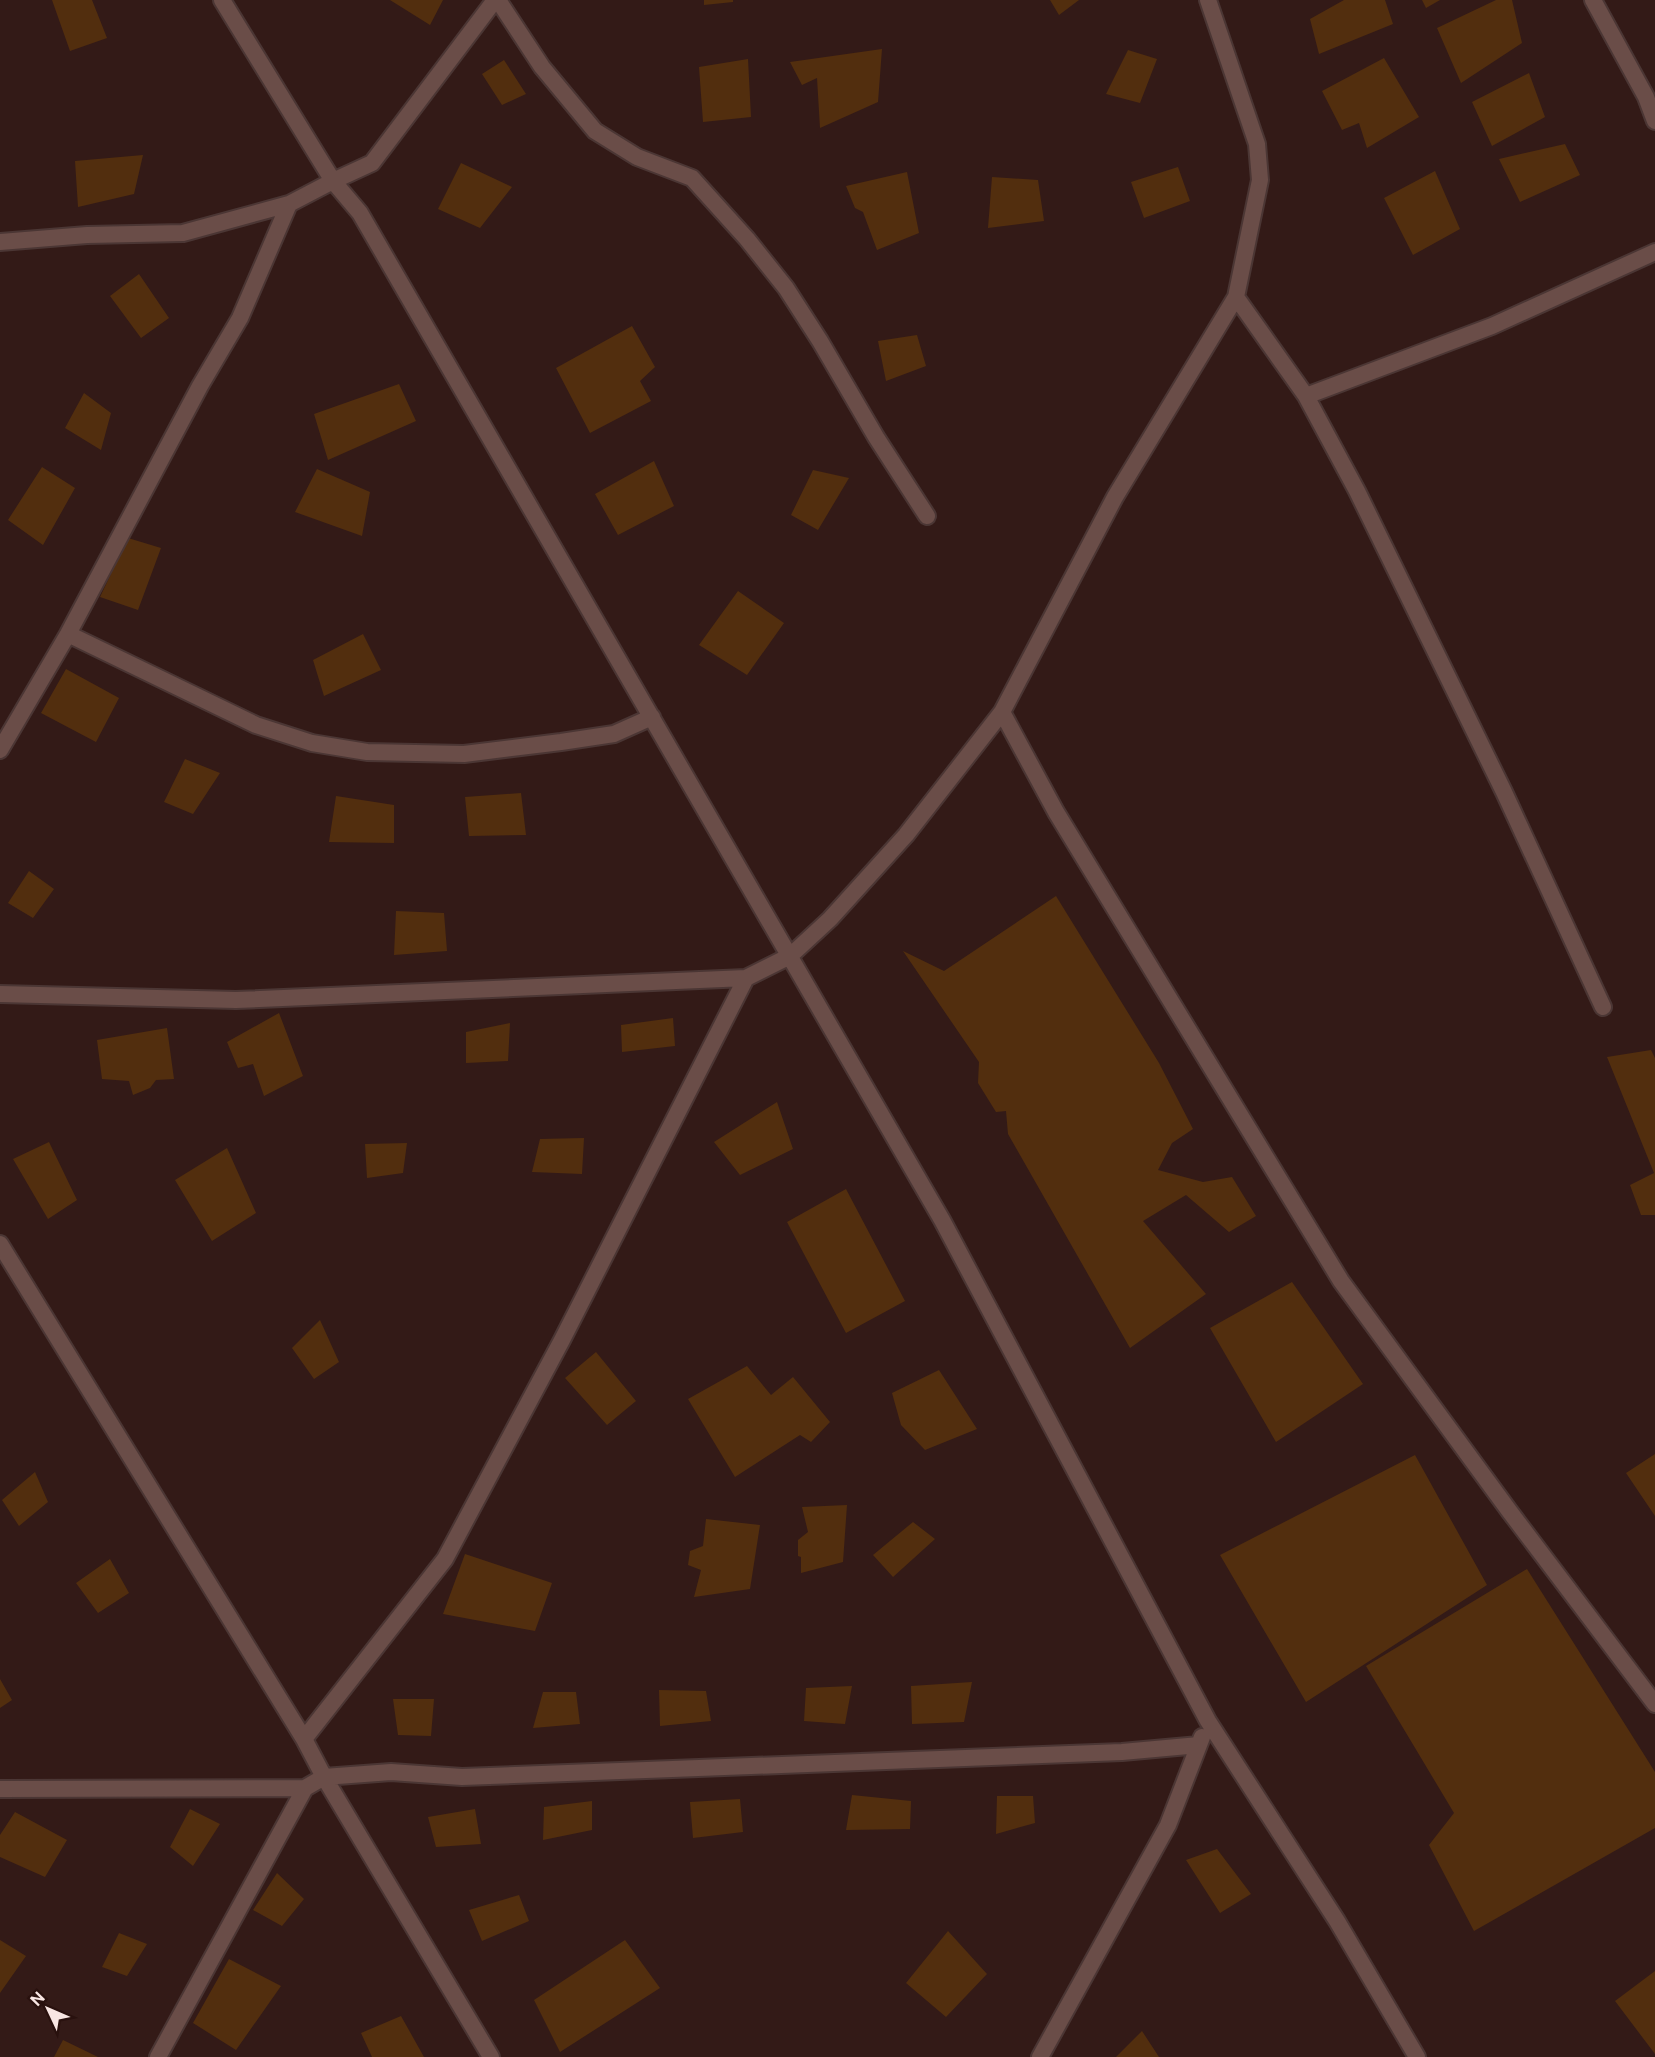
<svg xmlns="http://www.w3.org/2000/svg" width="1655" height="2057" font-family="'Public Sans',sans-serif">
  <rect width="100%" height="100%" fill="#331a17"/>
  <path fill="#522e0e" d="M52,0h40l15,38 -37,13z
    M390,0h53l-13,25z
    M704,0h29v2l-29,3z
    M1050,0h29l-20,15z
    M1344,0h41l8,24 -74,30 -9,-35z
    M1422,0h18l-14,8z
    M1496,0h16l10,43 -61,40 -24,-55z
    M882,49l-4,53 -58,26 -3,-50 -15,7 -12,-23z
    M1128,50l29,9 -17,44 -34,-9z
    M1384,58l35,59 -52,31 -8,-25 -17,7 -20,-39z
    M748,59l3,58 -48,5 -4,-55z
    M504,60l22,34 -24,11 -20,-31z
    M1529,73l16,44 -53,29 -20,-44z
    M1565,144l15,31 -60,27 -21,-43z
    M143,155l-9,39 -56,13 -3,-46z
    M461,163l51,24 -32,41 -42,-19z
    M1178,167l12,34 -46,17 -13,-36z
    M1435,171l25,58 -47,26 -29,-57z
    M907,172l12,61 -42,17 -14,-38 -8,-4 -9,-22z
    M992,177l46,3 6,41 -56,7z
    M139,274l30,44 -28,20 -31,-42z
    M632,326l23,41 -15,14 11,20 -61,32 -34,-65z
    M917,335l9,31 -40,15 -8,-40z
    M399,384l17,37 -88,39 -14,-46z
    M84,393l27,20 -10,37 -36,-22z
    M654,461l20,45 -56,29 -23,-41z
    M42,467l33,21 -32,57 -35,-25z
    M317,469l53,23 -8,44 -67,-24z
    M813,470l36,8 -31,52 -27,-15z
    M128,538l33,10 -23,62 -38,-13z
    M738,591l46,32 -37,52 -48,-30z
    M363,634l18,36 -57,26 -11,-36z
    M66,669l53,29 -23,44 -55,-29z
    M185,759l35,14 -27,41 -29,-12z
    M521,793l5,42 -57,1 -4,-39z
    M336,796l58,9v38l-65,-1z
    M29,871l25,18 -21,29 -25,-15z
    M1056,896l103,167 34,66 -21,14 -14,27 45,12 29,-5 24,39 -27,16 -43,-37 -43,26 63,73 -76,54 -122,-214 -2,-23 -10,1 -18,-29 1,-21 -76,-111 41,20z
    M396,911l48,2 3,38 -53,4z
    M279,1013l24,63 -39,20 -11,-32 -15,4 -11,-26z
    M673,1018l2,28 -53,6 -1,-27z
    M510,1023l-2,38 -42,2v-31z
    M167,1028l7,51 -18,1 -6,8 -17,7 -4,-14 -27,-2 -5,-39z
    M1651,1050l4,8v157h-14l-11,-30 24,-12 -47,-116z
    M777,1102l16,47 -53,26 -26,-33z
    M584,1138l-2,36 -50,-2 8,-33z
    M49,1142l28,58 -29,19 -35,-60z
    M407,1143l-4,30 -36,5 -2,-34z
    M227,1148l29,65 -44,28 -37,-61z
    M846,1189l59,112 -59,32 -59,-111z
    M1292,1282l71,102 -87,58 -66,-114z
    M320,1320l19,42 -25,17 -22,-31z
    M596,1352l40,49 -29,24 -42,-47z
    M747,1366l24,29 22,-18 37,45 -19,20 -11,-7 -65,42 -47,-78z
    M939,1370l38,59 -52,21 -24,-25 -9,-32z
    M1655,1454v62l-29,-43z
    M1415,1455l72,130 -181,117 -86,-147z
    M35,1472l13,30 -29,24 -17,-26z
    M847,1505l-4,57 -42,11v-16l-3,-1v-16l10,-8 -6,-25z
    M706,1519l54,6 -10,64 -56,8 7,-27 -13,-5 2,-14 13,-5z
    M913,1522l22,17 -42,38 -20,-22z
    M465,1554l87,29 -17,48 -92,-17z
    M110,1559l19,34 -31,20 -22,-30z
    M1527,1569l128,203v56l-181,103 -45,-86 25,-32 -88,-147z
    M0,1679l12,21 -12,8z
    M972,1682l-8,40 -52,2 -1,-38z
    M852,1686l-7,38 -41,-3 2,-33z
    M659,1690l47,1 5,30 -51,5z
    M543,1692h33l4,32 -47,4z
    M393,1699h41l-3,37 -33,-1z
    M852,1795l59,6 -1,28 -64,1z
    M997,1796h36l2,27 -39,11z
    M740,1799l3,33 -50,6 -3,-36z
    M592,1801v29l-49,10 1,-33z
    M190,1809l30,15 -27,42 -23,-19z
    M475,1809l6,35 -45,3 -8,-30z
    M15,1812l52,28 -22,37 -45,-20v-22z
    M1217,1849l34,45 -31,19 -34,-53z
    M277,1873l27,26 -22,27 -29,-16z
    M519,1895l10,26 -47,20 -13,-31z
    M948,1931l39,43 -41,43 -40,-34z
    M119,1933l28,11 -20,32 -25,-9z
    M0,1940l26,16 -26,37z
    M625,1940l35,48 -100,64 -26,-52z
    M229,1959l52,27 -45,64 -43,-27z
    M1655,1971v83l-40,-53z
    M401,2016l23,41h-52l-11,-24z
    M1142,2031l17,26h-43z
    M63,2040l35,17h-44z"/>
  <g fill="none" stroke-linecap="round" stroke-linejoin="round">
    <g stroke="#4b3634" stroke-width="20">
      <path id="minor" d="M222,0l111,181 27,32 582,1007 266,501 129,200 80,136
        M498,0l44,67 53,64 42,26 55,21 55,61 39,49 34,53 56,96 51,79
        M1593,0l53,97 9,24
        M0,242l87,-7 96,-2 106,-29
        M1236,297l70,99 51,95 147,301 99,215
        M1306,396l186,-70 163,-74
        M68,634l188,91 56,18 55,9 97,2 97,-12 53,-8 38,-17
        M1002,712l54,100 285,469 169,231 145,192
        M0,750l68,-116 132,-248 40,-68 49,-114 44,-23 39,-18 123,-163
        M0,994l236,6 510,-22
        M0,1244l304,495 20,38 167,280
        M304,1739l141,-180 117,-219 184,-362 44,-22 40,-37 76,-84 96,-123 113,-215 121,-200 24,-117 -3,-36 -49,-144
        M0,1789l305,-1
        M158,2057l147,-269 19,-11 67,-5 71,5 660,-25 77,-7
        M1040,2057l128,-232 34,-88"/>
    </g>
    <use href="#minor" stroke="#6a4d48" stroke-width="16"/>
  </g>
  <g transform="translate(48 2009) rotate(314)" stroke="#29110e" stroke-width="4.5" paint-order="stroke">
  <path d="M0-4.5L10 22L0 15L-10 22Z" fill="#f8e6e3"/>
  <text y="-9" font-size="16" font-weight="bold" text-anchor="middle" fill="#f8e6e3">N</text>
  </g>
</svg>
